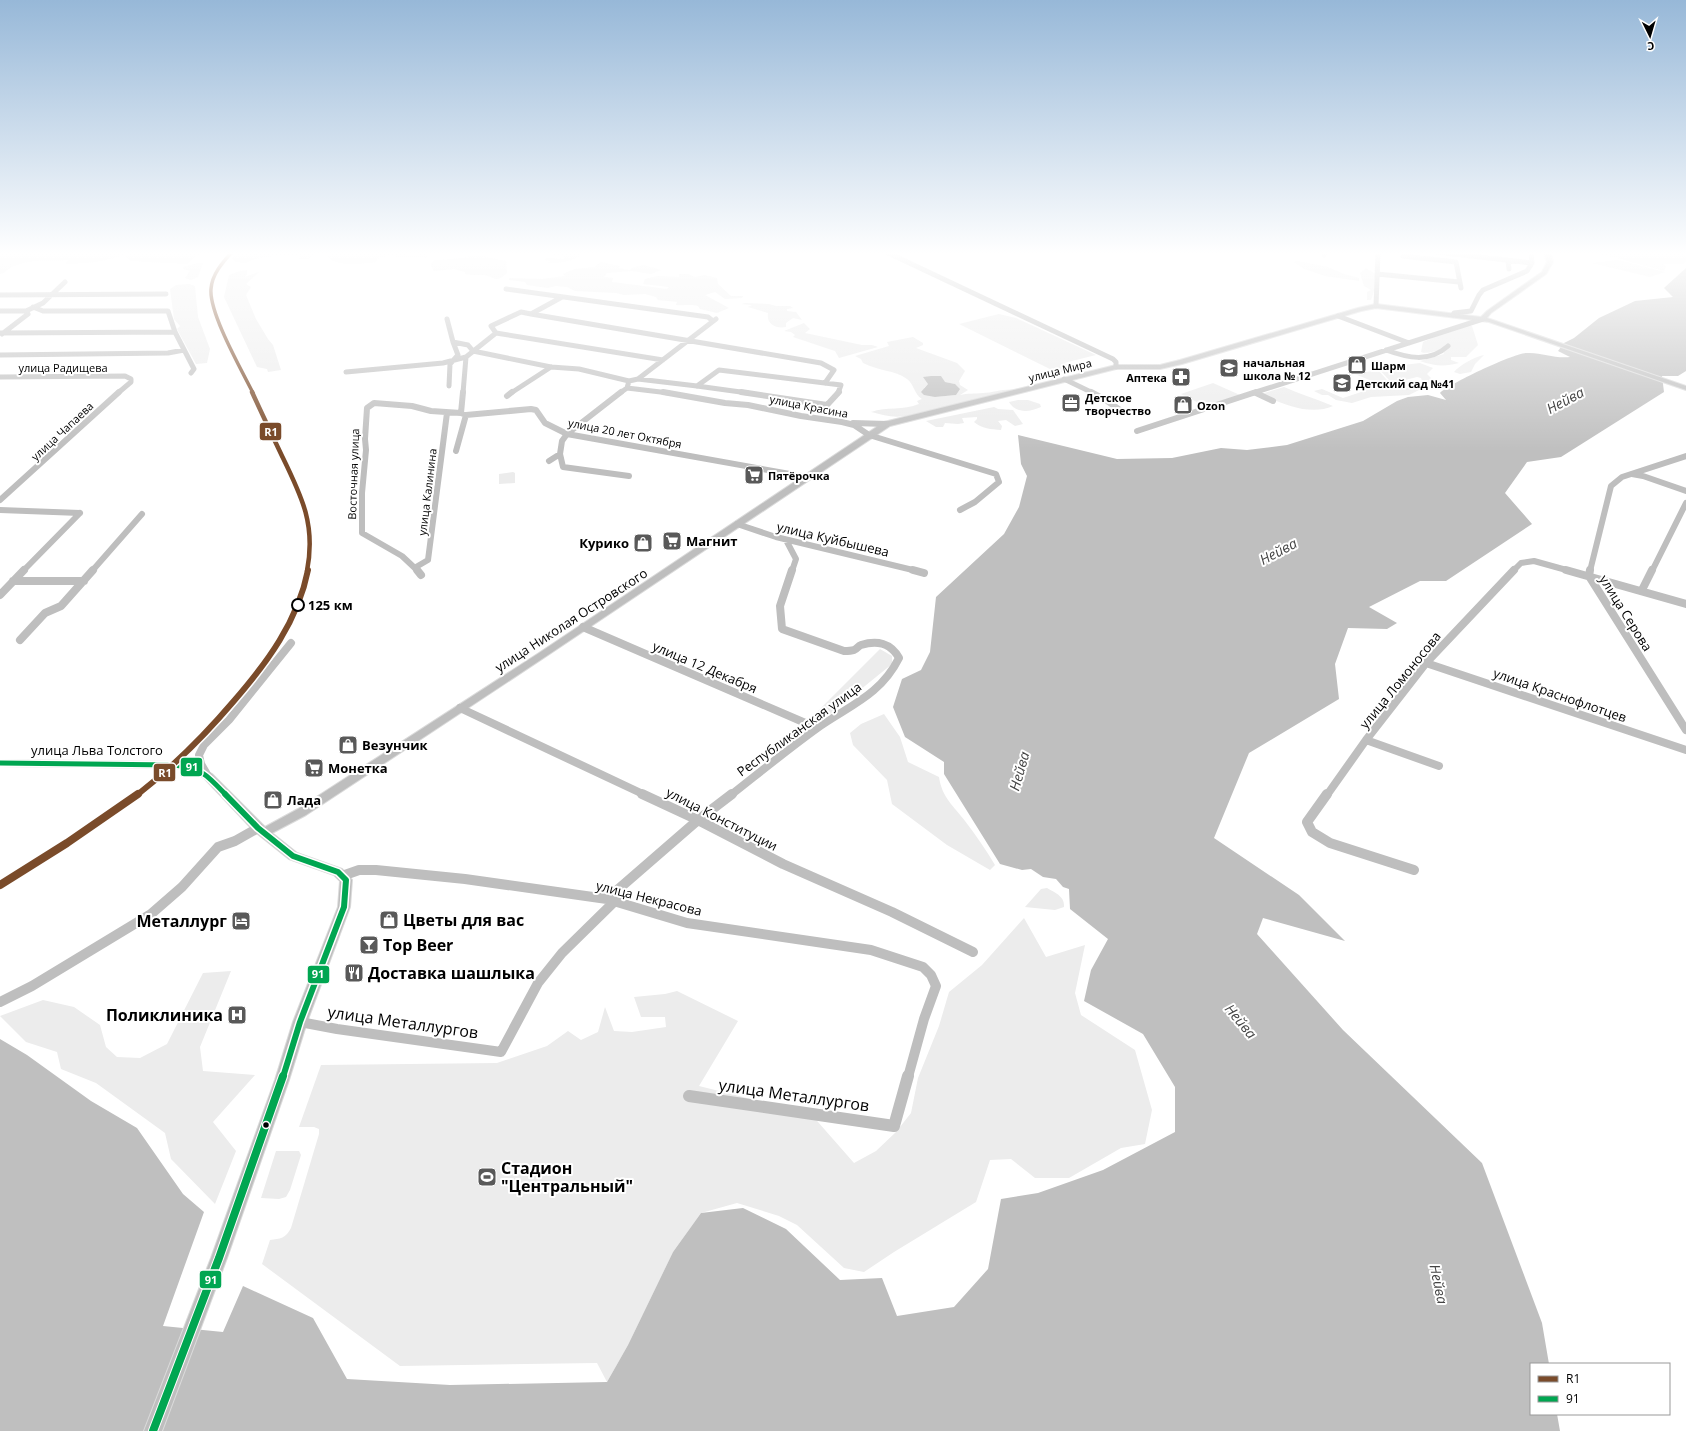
<svg xmlns="http://www.w3.org/2000/svg" width="1686" height="1431" font-family="'Open Sans',sans-serif">
  <rect width="100%" height="100%" fill="#fff"/>
  <path fill="#ececec" fill-rule="evenodd" d="M0,252h129c-18,10 -42,11 -63,12l2,-4c-20,1 -50,-2 -64,13l-4,1z
    M134,252h68l-15,12 -56,-3 -6,-5z
    M242,252l40,1 39,-1 -12,4 3,1 -3,2h-10v-3h-26l-21,4 -6,3 -10,-1 -4,-4 5,-5z
    M335,252h62l4,2 15,1 4,-3 8,2 -1,4 -39,-2 -11,3 -1,3c-14,2 -38,5 -49,-5z
    M559,252l21,2v2c-10,6 -20,7 -32,7l3,-2 -7,-1 4,-3 13,2 4,-1 -2,-3h-9v-1z
    M1595,252h91v10l-3,2h-20l3,3 -2,4 -51,-14 -15,-3z
    M479,255l27,6 1,12c-12,11 -11,4 -23,2 -7,0 -13,0 -19,-1v-2l-11,-3 -20,2 -3,-5 1,-4 3,-2 17,-1z
    M1618,260l47,12 -15,5 -58,-14z
    M1297,261l31,6 16,7 15,4v3l-34,-5 -21,-7 -10,-7z
    M600,262l20,4 -2,2 11,2 5,-3 10,-2 17,5 -10,4 -19,-3 -25,2 -3,4 9,1 -1,4 55,7 2,-2 -26,-3 2,-5 12,-3 22,1v-3h9l7,3 9,-2 13,3 1,6 13,12h12l-1,2 -17,1 -10,-7 -10,3 24,13 -12,5 -17,-4 -2,-3c-7,-2 -15,0 -22,-1l1,-3 -19,-2 -2,-3 -11,-3 -21,1 -8,-2 -41,-2 -8,-4 -11,-1 -8,2 -21,-3 -2,-3 -16,-2v-2l33,1 23,-3 -2,-2 11,-5 21,-2z
    M198,263h5l-5,14 -7,3 -6,-2 5,-7 -7,-2v-2z
    M1366,268l9,6 -1,17 -3,9h-4v-8l4,-2 -7,-4 -4,-13z
    M247,270v4l-2,3 14,-5 -13,12 5,3 -5,8 10,24 12,20 5,6 8,25 -13,2 -1,-3 -10,-2 -33,-70 5,-22 11,-4z
    M189,284l6,2 3,31 12,32 -3,14 -11,1 -19,-35 3,-3 -6,-7 -4,-30 6,-4z
    M745,303l24,1 7,2h14l3,2 -6,1v2l9,1 6,8 -9,-2 -7,5v4c-10,2 -20,-3 -18,-14l-20,-6 4,-2 -10,-1z
    M999,314l17,4 80,37 -32,8 9,5 -15,5 -99,-49z
    M804,323l6,6 -5,4 57,12h10l6,2 -39,11 -4,-7 -42,-14 2,-2 -4,-3 -7,-1z
    M1464,324l8,2 6,19 -12,12h-15v3l8,3c-14,4 -25,3 -39,-2l24,-7 -1,-3c-7,-2 -14,4 -22,1l2,-10z
    M913,337l10,6v2l-7,3 41,15 8,8 -6,10 1,4 8,5 -8,5c8,-2 14,-1 23,-2 10,0 22,-5 32,-3l-110,26c-13,2 -21,-1 -34,-4 16,-6 32,-1 48,-8l-2,-3 5,-2c-8,-5 -8,-15 -15,-20 -12,-9 -29,-8 -44,-16l-2,-4 -6,-3 34,-10 -2,-4zM945,382l10,2 1,11 -21,2 -11,-9 4,-4z
    M1484,355l-9,9 -4,8 -11,2 -6,-2c6,-7 20,-15 30,-17z
    M1420,363l13,5 -6,6 4,4v6l-9,-3 -1,-3 -4,-1 -16,4 3,3 -6,3 -6,-1 1,-5 -4,-1 -11,-12h20l5,-3z
    M1378,370l9,10 1,4h-9l-24,-10z
    M1213,383l27,12 -35,11 -24,-12z
    M1382,385l25,3 13,-3 5,2 -16,8 -38,2 -19,6 -16,-3 -8,-5h-6l-8,-4 8,-2 21,9z
    M1284,387c16,7 32,12 49,19 -23,10 -51,-2 -72,-12z
    M1018,400h10l12,4 1,3c-11,5 -25,7 -32,-5z
    M994,407l4,2 15,1 10,14 -8,2 -9,-6 -8,1 4,5 -1,4c-10,-1 -19,-1 -27,-8l3,-3v-2l-15,1 2,5 -6,1 -13,-1 -2,4h-7l-10,-6z
    M513,472l2,1v10l-16,1v-10z
    M880,649l12,7v8l-64,52h-15z
    M884,714l16,23 8,25 31,15c3,21 15,29 26,44 11,14 21,29 30,44l-5,5 -43,-25 -55,-41 -5,-24 -34,-35 -3,-12 11,-9z
    M1047,888c8,5 18,8 17,19l-9,3 -30,-3 16,-18z
    M1024,918l22,39 39,-12 -10,48 6,22 54,35 17,60 -7,34 -24,4 -52,30h-34l-24,-19 -21,1 -14,42 -82,50 -30,20 -20,-4 -47,-43 -18,-9 -42,-13 -36,10 -28,39 -45,93 -21,37 -10,-19 -197,3 -138,-102 8,-24c10,-1 16,-2 21,-12l28,-94v-5l-5,-2h-15l22,-62 176,-2 50,-17 21,-15 13,9 17,-8 7,-25 9,24 18,1 34,-5 -1,-10h-24l-7,-20 31,-3 12,-3 61,30 -39,65 112,28 43,49 22,-12 20,-19 15,-19 7,-35 21,-52 10,-34 33,-27z
    M231,971l-31,76 3,24 52,4 -42,47 23,29 -21,53 -44,-45 -6,-26 -69,-50 -35,-14 -4,-17 -31,-10 -26,-26 43,-16 31,7 26,18 6,22 11,10 23,1 27,-14 36,-71z
    M276,1151h23l2,4 -11,35 -4,7 -7,2 -18,-1z"/>
  <path fill="#bfbfbf" d="M1686,268v103l-8,5h-16l2,16 -103,65 -34,5 -22,31 27,31 -86,57h-26l-51,26 28,16 -10,6 -39,-1 -13,36 4,35 -90,54 -35,85 85,57 46,46 -82,-23 -6,16 86,96 139,133 60,160 7,41h-18v50h26l3,17h-1560v-392l27,16 64,46 46,27 46,66 21,18 -41,114 60,6 20,-46 70,32 34,61 103,6 157,-3 21,-37 45,-93 28,-39 42,-5 43,21 54,51 42,-2 15,38 57,-9 34,-38 13,-70 37,-6 65,-23 72,-38v-45l-32,-53 -59,-33 7,-31 17,-31 -38,-30 -1,-20 -6,-2 -7,-8 -13,-2 -12,-8 -9,1 -22,-6 -56,-90v-12l-39,-25 -12,-30 9,-28 19,-9 9,-18 6,-55 68,-63 15,-27 8,-31 -6,-12 -3,-29 99,24 55,-1 49,-10 26,2 40,-5 76,-24 34,-20 11,-4 20,-2 18,5 -6,-7c9,-9 74,-40 87,-40 14,-1 28,6 43,4l-12,-6 6,-8 10,-5 25,-20 36,-17 38,-4 -9,-9z
    M931,376h10l4,6 10,2 5,5 -4,6 -21,2 -11,-2 -3,-3 7,-8 -5,-7z"/>
  <g fill="none" stroke-linecap="round" stroke-linejoin="round">
    <g stroke="#dbdbdb" stroke-width="2">
      <path id="major" d="M1544,252h6l3,10 -7,12 -55,39 -4,5 199,68v4l-197,-68 -113,-14 -15,3 -179,53 -22,5h-44l-226,57 -345,231 -239,158 -34,18 25,20 45,16 10,11 -2,27 -43,115 -18,58 -62,178 -65,173h-18l67,-173 64,-178 18,-58 45,-115 2,-26 -6,-6 -45,-16 -35,-28 -50,-53 -14,-8 -16,-2 -174,-2v-6l174,2 22,3 16,9 53,53 33,-18 241,-156 345,-231 232,-57h44l20,-5 178,-52 18,-4 105,13 6,-6 55,-39 5,-10z"/>
    </g>
    <path stroke="#bebebe" stroke-width="5" d="M886,252l227,107 3,3v5
      M1436,252l96,11
      M1324,255l1,-3
      M1403,256l53,6 5,26
      M1508,261l1,8
      M1377,274l82,8
      M506,289l202,28 5,4
      M0,295l166,-1
      M1376,306l2,-54
      M33,307l10,4h125l7,21 19,37 -3,4
      M0,311h26
      M531,314l290,49 13,7 -9,13
      M1453,315l1,-2 17,-2 8,-16 4,-5 44,-19 5,-8 -1,-11
      M1338,316l71,27
      M447,319l6,23 15,3 5,6 78,16 28,2 50,12
      M0,333l175,-1
      M496,333l167,27
      M2,334l26,-20 -2,-3 17,-8 22,-21
      M1386,350c22,8 43,13 62,-4
      M0,355l168,-2 16,-3
      M346,372l97,-9 23,-6
      M0,377l125,-1 6,3v3l-13,11
      M638,379l59,7
      M1064,379l29,14
      M449,386l1,-22 8,-9 -5,-13
      M697,386l51,7
      M697,386l22,-16 122,15 -3,8
      M627,388l42,5
      M463,393l3,-36 30,-24 -5,-7 30,-14 10,2 31,-17
      M511,393l40,-26
      M620,393l7,-5 2,-7 9,-2 78,-60
      M1253,393l230,-74"/>
    <path stroke="#bebebe" stroke-width="6" d="M663,392l62,11 23,2 53,11 41,6 12,3 15,10 127,39 3,8 -24,20 -15,8
      M741,392l86,13 12,-13
      M1091,392l13,7 19,13
      M1256,393l17,8
      M507,396l5,-4
      M461,413l2,-21
      M853,423l34,1
      M1137,431l119,-39
      M456,451l10,-36
      M560,454l3,13 66,9
      M549,461l11,-7 2,-13 5,-7 54,-42
      M1632,474l11,2 43,15
      M0,500l119,-108
      M0,510l80,3
      M737,524l39,13 141,34
      M786,540l10,19 -4,12
      M416,567l12,-7 19,-147
      M23,571l57,-58
      M92,571l50,-57
      M418,571l-16,-15 -40,-23v-40l4,-43 -1,-11 2,-31 7,-5 38,3 19,5 30,2 5,2 65,-6 5,1 9,13 22,11 240,43
      M1513,571l8,-8 13,-2 36,10
      M1590,571l21,-85 11,-9 64,-21
      M1652,571l34,-68"/>
    <path stroke="#bebebe" stroke-width="8" d="M417,570l4,5
      M913,570l11,3
      M1566,570l120,34
      M1590,570l-1,6 97,154
      M13,581h71
      M1642,590l10,-20
      M0,595l24,-25
      M583,627l234,101
      M20,640l25,-27 16,-7 32,-36
      M1426,663l260,87
      M460,708l185,87
      M1366,740l73,26
      M208,776l-7,-12 -2,-9 5,-10 25,-25 62,-77
      M731,795c28,-22 56,-45 85,-66 32,-23 64,-33 83,-71 -8,-15 -22,-18 -38,-13 -3,1 -4,4 -7,5 -3,1 -7,1 -10,1l-62,-22 -2,-23 12,-36
      M1327,795l39,-55 60,-77 88,-93"/>
    <path stroke="#bebebe" stroke-width="10" d="M642,794l56,26 85,44 109,48 81,40
      M1327,794l-20,28 5,10 18,11 84,27
      M342,876l17,-6h17l89,9 142,20 80,24 184,27 52,17 8,8 5,11 -12,33 -16,58
      M607,899l91,-79 34,-26
      M0,1002l32,-16 119,-72 31,-27 36,-40 17,-6 23,-13
      M300,1022l37,7 164,23 37,-69 24,-30 53,-52"/>
    <path stroke="#bebebe" stroke-width="12" d="M689,1096l205,30 14,-50"/>
    <use href="#major" fill="#bebebe" fill-rule="evenodd"/>
    <g stroke="#fff" stroke-width="8">
      <path id="bus-1-far2" d="M0,763l174,2c28,3 33,10 52,30"/>
    </g>
    <g stroke="#fff" stroke-width="9">
      <path id="bus-1-far1" d="M225,794l33,34 35,28 45,16 8,8 -2,27 -44,115 -17,55"/>
    </g>
    <g stroke="#fff" stroke-width="10">
      <path id="bus-1" d="M153,1431l66,-173 64,-182"/>
    </g>
    <use href="#bus-1-far2" stroke="#00a651" stroke-width="5"/>
    <use href="#bus-1-far1" stroke="#00a651" stroke-width="6"/>
    <use href="#bus-1" stroke="#00a651" stroke-width="8"/>
    <g stroke="#fff" stroke-width="5.5">
      <path id="rail-1-far3" d="M232,252c-9,10 -20,22 -21,37 -2,24 30,80 42,104"/>
    </g>
    <g stroke="#fff" stroke-width="7">
      <path id="rail-1-far2" d="M252,392c10,22 20,43 30,64 20,41 34,69 25,115"/>
    </g>
    <g stroke="#fff" stroke-width="9">
      <path id="rail-1-far1" d="M137,795c36,-28 67,-59 96,-93 34,-39 65,-81 75,-132"/>
    </g>
    <g stroke="#fff" stroke-width="10">
      <path id="rail-1" d="M0,885l67,-42 71,-49"/>
    </g>
    <use href="#rail-1-far3" stroke="#7a4b2a" stroke-width="3.5"/>
    <use href="#rail-1-far2" stroke="#7a4b2a" stroke-width="4.5"/>
    <use href="#rail-1-far1" stroke="#7a4b2a" stroke-width="6"/>
    <use href="#rail-1" stroke="#7a4b2a" stroke-width="8"/>
  </g>
  <linearGradient id="sky" x2="0" y2="1"><stop stop-color="#97b8d8"/><stop offset="0.56" stop-color="#fff"/><stop offset="1" stop-color="#fff" stop-opacity="0"/></linearGradient>
  <rect width="1686" height="452" fill="url(#sky)"/>
  <defs>
    <g id="shop-square" transform="scale(1)"><rect x="-9" y="-9" width="18" height="18" rx="4" fill="#595959" stroke="#fff"/><path d="M-5-2.5h2.3a2.7 3.5 0 0 1 5.4 0H5L5.5 6h-11ZM-1.5-2.5h3a1.5 2.3 0 0 0-3 0Z" fill="#fff"/></g>
    <g id="school-square" transform="scale(1)"><rect x="-9" y="-9" width="18" height="18" rx="4" fill="#595959" stroke="#fff"/><path d="M0-5L7-2L0 1L-7-2ZM-4 1L0 2.5L4 1V4Q0 6-4 4Z" fill="#fff"/></g>
    <g id="pharmacy-square" transform="scale(1)"><rect x="-9" y="-9" width="18" height="18" rx="4" fill="#595959" stroke="#fff"/><path d="M-2-6h4v4h4v4h-4v4h-4v-4h-4v-4h4Z" fill="#fff"/></g>
    <g id="office-square" transform="scale(1)"><rect x="-9" y="-9" width="18" height="18" rx="4" fill="#595959" stroke="#fff"/><path d="M-6-3h4V-5.5h4V-3h4V5H-6ZM-1-4.5V-3h2v-1.5ZM-6 0V1H6V0Z" fill="#fff"/></g>
    <g id="supermarket-square" transform="scale(1)"><rect x="-9" y="-9" width="18" height="18" rx="4" fill="#595959" stroke="#fff"/><path d="M-6-5.5h2.5l.6 2H6L4.5 2H-2.5L-4.4-4H-6ZM-1.5 3.2a1.3 1.3 0 1 0 .1 0ZM3 3.2a1.3 1.3 0 1 0 .1 0Z" fill="#fff"/></g>
    <g id="hotel-square" transform="scale(1)"><rect x="-9" y="-9" width="18" height="18" rx="4" fill="#595959" stroke="#fff"/><path d="M-6-4.5h1.5V1H6V5H4.5V3h-9V5H-6ZM-4 0a1.8 1.8 0 1 1 3.6 0ZM.5 0V-2.5h3Q6-2.5 6 0Z" fill="#fff"/></g>
    <g id="bar-square" transform="scale(1)"><rect x="-9" y="-9" width="18" height="18" rx="4" fill="#595959" stroke="#fff"/><path d="M-6-5H6L.8 .8V4.5H3.5V6h-7V4.5H-.8V.8Z" fill="#fff"/></g>
    <g id="restaurant-square" transform="scale(1)"><rect x="-9" y="-9" width="18" height="18" rx="4" fill="#595959" stroke="#fff"/><path d="M-5-6h1v4h1v-4h1v4h1v-4h1v5L-1.5 .5V6h-2V.5L-5-1ZM5-6V6H3V1.5H1.5Q1.5-4 5-6Z" fill="#fff"/></g>
    <g id="hospital-square" transform="scale(1)"><rect x="-9" y="-9" width="18" height="18" rx="4" fill="#595959" stroke="#fff"/><path d="M-5-5h3v3.5h4V-5h3V5h-3V1.5h-4V5h-3Z" fill="#fff"/></g>
    <g id="stadium-square" transform="scale(1)"><rect x="-9" y="-9" width="18" height="18" rx="4" fill="#595959" stroke="#fff"/><path d="M0-5a6.5 5 0 1 0 0 10a6.5 5 0 1 0 0-10ZM-3.5-1.8h7v3.6h-7Z" fill="#fff"/></g>
  </defs>
  <g fill-rule="evenodd">
    <use href="#shop-square" x="1357" y="365"/>
    <use href="#school-square" x="1229" y="368"/>
    <use href="#pharmacy-square" x="1181" y="377"/>
    <use href="#school-square" x="1342" y="383"/>
    <use href="#office-square" x="1071" y="403"/>
    <use href="#shop-square" x="1183" y="405"/>
    <use href="#supermarket-square" x="754" y="475"/>
    <use href="#supermarket-square" x="672" y="541"/>
    <use href="#shop-square" x="643" y="543"/>
    <use href="#shop-square" x="348" y="745"/>
    <use href="#supermarket-square" x="314" y="768"/>
    <use href="#shop-square" x="273" y="800"/>
    <use href="#shop-square" x="389" y="920"/>
    <use href="#hotel-square" x="241" y="921"/>
    <use href="#bar-square" x="369" y="945"/>
    <use href="#restaurant-square" x="354" y="973"/>
    <use href="#hospital-square" x="237" y="1015"/>
    <use href="#stadium-square" x="487" y="1177"/>
  </g>
  <circle fill="#fff" stroke="#000" stroke-width="2" cx="298" cy="605" r="6"/>
  <circle fill="#000" stroke="#fff" stroke-width="1.5" cx="266" cy="1125" r="3.5"/>
  <g text-anchor="middle" dominant-baseline="central" stroke-width="4" stroke-linejoin="round" paint-order="stroke">
    <g font-size="11" font-weight="bold" fill="#000" stroke="#fff" text-anchor="start">
      <text x="1243" y="362">начальная<tspan x="1243" dy="13">школа № 12</tspan></text>
      <text x="1371" y="365">Шарм</text>
      <text x="1167" y="377" text-anchor="end">Аптека</text>
      <text x="1356" y="383">Детский сад №41</text>
      <text x="1085" y="397">Детское<tspan x="1085" dy="13">творчество</tspan></text>
      <text x="1197" y="405">Ozon</text>
      <text x="768" y="475">Пятёрочка</text>
    </g>
    <g font-size="11" fill="#000" stroke="#fff">
      <text x="63" y="367">улица Радищева</text>
      <text transform="translate(1060 370) rotate(-14)">улица Мира</text>
      <text transform="translate(809 406) rotate(11)">улица Красина</text>
      <text transform="translate(62 431) rotate(-43)">улица Чапаева</text>
      <text transform="translate(625 433) rotate(11)">улица 20 лет Октября</text>
      <text transform="translate(353 474) rotate(-88)">Восточная улица</text>
      <text transform="translate(427 492) rotate(-83)">улица Калинина</text>
    </g>
    <g font-size="13" fill="#000" stroke="#fff">
      <text transform="translate(833 539) rotate(13)">улица Куйбышева</text>
      <text transform="translate(1626 613) rotate(58)">улица Серова</text>
      <text transform="translate(571 620) rotate(-33)">улица Николая Островского</text>
      <text transform="translate(705 667) rotate(23)">улица 12 Декабря</text>
      <text transform="translate(1400 680) rotate(-51)">улица Ломоносова</text>
      <text transform="translate(1560 695) rotate(19)">улица Краснофлотцев</text>
      <text transform="translate(799 729) rotate(-36)">Республиканская улица</text>
      <text x="97" y="750">улица Льва Толстого</text>
      <text transform="translate(722 819) rotate(27)">улица Конституции</text>
      <text transform="translate(649 898) rotate(14)">улица Некрасова</text>
    </g>
    <g font-size="13" font-weight="bold" fill="#000" stroke="#fff" text-anchor="start">
      <text x="686" y="541">Магнит</text>
      <text x="629" y="543" text-anchor="end">Курико</text>
      <text x="362" y="745">Везунчик</text>
      <text x="328" y="768">Монетка</text>
      <text x="287" y="800">Лада</text>
    </g>
    <g font-size="13" font-weight="bold" fill="#000" stroke="#fff" text-anchor="start">
      <text x="308" y="605">125 км</text>
    </g>
    <g font-size="14" font-style="italic" fill="#444" stroke="#fff">
      <text transform="translate(1565 400) rotate(-28)">Нейва</text>
      <text transform="translate(1278 551) rotate(-28)">Нейва</text>
      <text transform="translate(1019 771) rotate(-74)">Нейва</text>
      <text transform="translate(1241 1021) rotate(50)">Нейва</text>
      <text transform="translate(1439 1284) rotate(78)">Нейва</text>
    </g>
    <g font-size="16" font-weight="bold" fill="#000" stroke="#fff" text-anchor="start">
      <text x="403" y="920">Цветы для вас</text>
      <text x="227" y="921" text-anchor="end">Металлург</text>
      <text x="383" y="945">Top Beer</text>
      <text x="368" y="973">Доставка шашлыка</text>
      <text x="223" y="1015" text-anchor="end">Поликлиника</text>
      <text x="501" y="1168">Стадион<tspan x="501" dy="18">"Центральный"</tspan></text>
    </g>
    <g font-size="16" fill="#000" stroke="#fff">
      <text transform="translate(403 1022) rotate(8)">улица Металлургов</text>
      <text transform="translate(794 1095) rotate(8)">улица Металлургов</text>
    </g>
  </g>
  <g stroke="#fff" stroke-width="1.5">
    <rect x="259" y="422" width="23" height="19" rx="4" fill="#7a4b2a"/>
    <rect x="180" y="757" width="23" height="20" rx="4" fill="#00a651"/>
    <rect x="153" y="763" width="23" height="19" rx="4" fill="#7a4b2a"/>
    <rect x="307" y="965" width="23" height="19" rx="4" fill="#00a651"/>
    <rect x="199" y="1270" width="23" height="19" rx="4" fill="#00a651"/>
  </g>
  <g font-size="11" text-anchor="middle" font-weight="bold" fill="#fff">
    <text x="271" y="436">R1</text>
    <text x="192" y="771">91</text>
    <text x="165" y="777">R1</text>
    <text x="318" y="978">91</text>
    <text x="211" y="1284">91</text>
  </g>
  <rect x="1530" y="1363" width="140" height="52" fill="#ffffff" stroke="#999999"/>
  <rect x="1538" y="1376" width="20" height="6" fill="#7a4b2a" stroke="#999999"/>
  <text x="1566" y="1383" font-size="12" fill="#000000">R1</text>
  <rect x="1538" y="1396" width="20" height="6" fill="#00a651" stroke="#999999"/>
  <text x="1566" y="1403" font-size="12" fill="#000000">91</text>
  <g transform="translate(1650 36) rotate(175)" stroke="#ffffff" stroke-width="3" paint-order="stroke">
  <path d="M0-3L7 15L0 10L-7 15Z" fill="#000000"/>
  <text y="-6" font-size="11" font-weight="bold" text-anchor="middle" fill="#000000">С</text>
  </g>
</svg>
